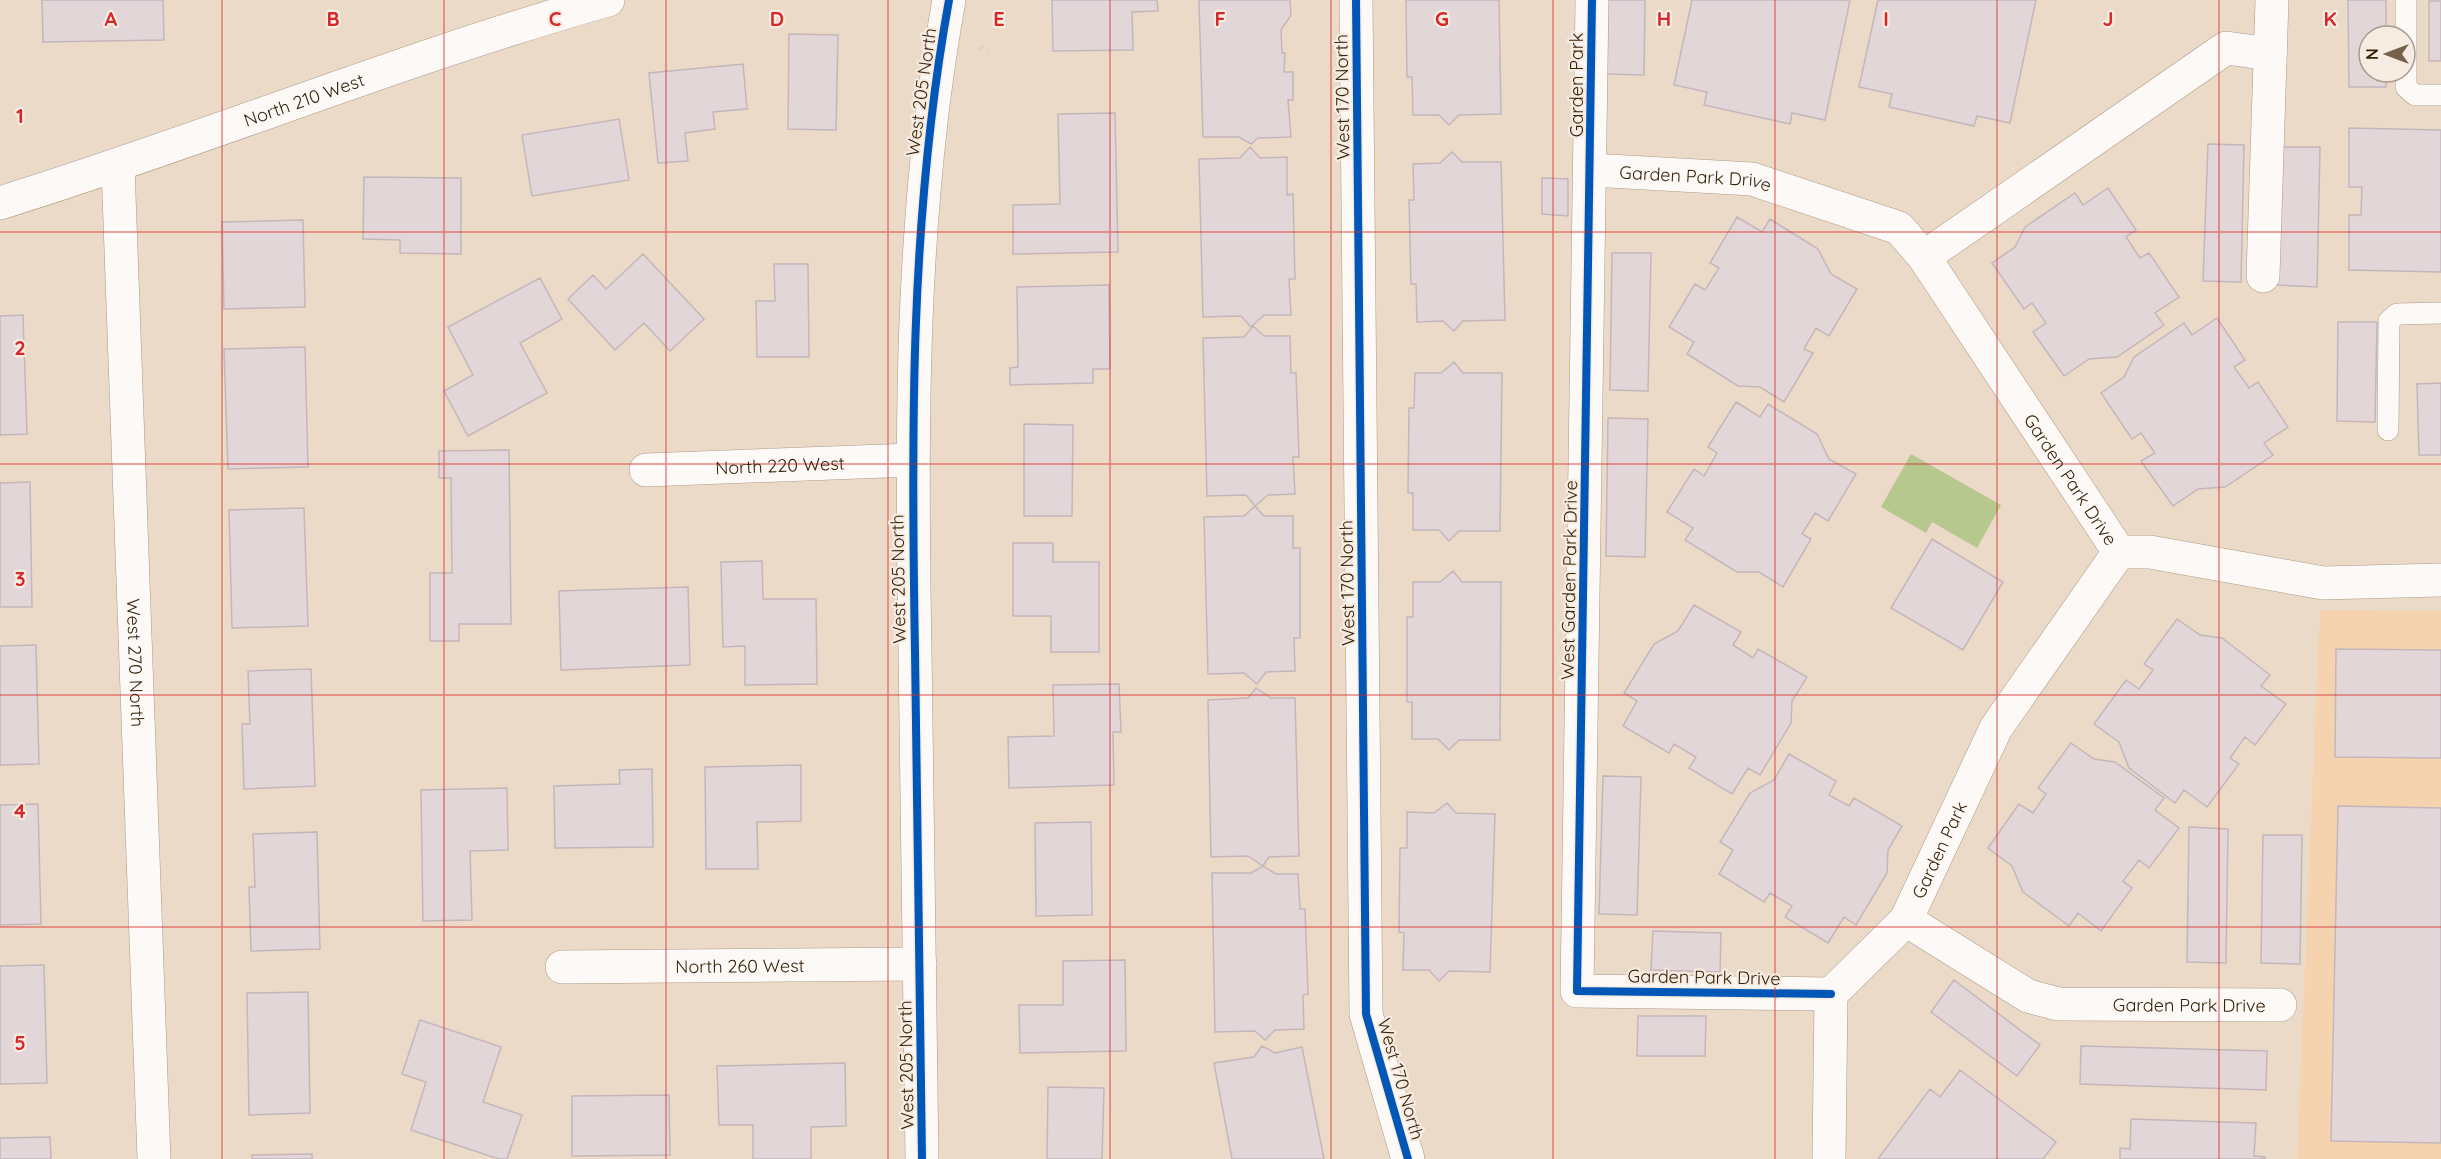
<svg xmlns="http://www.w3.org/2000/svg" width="2441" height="1159" font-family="Quicksand,sans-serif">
  <rect width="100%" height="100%" fill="#ecdac8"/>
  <path fill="#f5d3af" d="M2320,610l121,1v548h-144z"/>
  <path fill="#b7c88e" d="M1911,454l90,51 -24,43 -45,-26 -6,11 -45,-26z"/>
  <path fill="#e3d6d8" stroke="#c4b6ba" stroke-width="1.5" d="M42,0h121l1,40 -121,2z
    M1052,0h105l1,11 -26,1 1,38 -80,1z
    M1199,0h91l1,15 -10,15 1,23h3l-1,19h9v28h-5l3,37 -33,1 -7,6 -12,-7h-36z
    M1406,0h93l2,114 -42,1 -10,10 -10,-10h-26l-1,-38h-5z
    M1608,0h37l-1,75 -37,-1z
    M1692,0h158l-25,120 -33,-7 -2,11 -86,-19 3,-13 -33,-7z
    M1878,0h158l-26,123 -33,-7 -3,10 -85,-19 3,-13 -33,-7z
    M2348,0h38v36h-17v36h17v15h-37z
    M2429,1h12v60h-12z
    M789,34l49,1 -2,95 -48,-1z
    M743,64l4,45 -34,3 2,17 -30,4 3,28 -30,2 -9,-90z
    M1115,113l3,139 -105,2v-49l47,-1 -2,-90z
    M619,119l10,61 -97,16 -10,-61z
    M2349,128l92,2v142l-92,-2v-55h12l1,-28h-13z
    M2208,144l36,1 -3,137 -38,-1z
    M1250,147l10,11 27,-1v38l6,-1 2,85h-6l2,36h-27l-13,12 -10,-11 -38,1 -4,-158 41,-1z
    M2279,147h41l-3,140 -41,-2z
    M1452,152l10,10h39l4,158 -42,1 -9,10 -11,-10 -26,1 -1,-38h-5l-2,-84h5l-1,-36 27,-1z
    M364,177l97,1v76l-61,-1v-13l-37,-1z
    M1542,178l26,1v37l-26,-2z
    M2108,188l28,42 -10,7 14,21 9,-5 30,44 -24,16 9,12 -47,32 -28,2 -25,17 -31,-44 13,-9 -14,-20 -8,6 -32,-46 23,-16 10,-20 50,-34 8,12z
    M1737,217l25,15 8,-13 48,30 13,25 26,15 -28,47 -13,-8 -12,21 9,4 -29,49 -24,-15 -22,-1 -51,-32 7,-12 -25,-15 26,-43 10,6 14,-22 -9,-5z
    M303,220l2,87 -81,2 -2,-87z
    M1612,253h39l-3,138 -38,-1z
    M643,254l61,65 -34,32 -26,-28 -29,27 -47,-51 25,-24 13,14z
    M774,264h34l1,93h-52l-1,-56h19z
    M540,278l22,41 -42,24 27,50 -79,43 -24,-45 29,-16 -25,-48z
    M1109,285l1,84h-17v14l-83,2v-17l8,-1 -1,-80z
    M23,315l4,119 -27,1v-119z
    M2217,318l28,42 -11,7 15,21 9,-6 30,45 -24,16 9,12 -48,32 -27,2 -25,17 -32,-45 14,-8 -14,-20 -9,6 -31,-46 23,-16 10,-20 50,-34 8,12z
    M2338,322h39l-2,100 -38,-1z
    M1253,326l11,10h26l1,37h5l3,84h-6l2,37 -27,1 -13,11 -9,-11 -39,1 -4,-158 41,-1z
    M305,347l3,120 -80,2 -4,-120z
    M1454,362l9,11h39l-2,158h-41l-10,10 -10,-11h-26v-37h-5l1,-85h5l1,-35h26z
    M2441,383v72h-22l-2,-71z
    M1736,402l24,15 8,-13 49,30 12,25 27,15 -28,47 -13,-8 -13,21 9,5 -28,48 -24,-15h-22l-52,-32 8,-12 -26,-16 27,-43 10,7 13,-23 -9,-6z
    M1608,418l40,1 -3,138 -39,-1z
    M1024,424l49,1 -1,91h-48z
    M509,450l2,174h-52v17h-29v-68h22l-1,-95h-12v-27z
    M30,482l2,125h-32v-124z
    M1255,506l9,10h29v32h7v90h-6l1,33 -29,1 -9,12 -13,-11 -36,1 -4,-157 40,-1z
    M304,508l4,118 -76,2 -3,-118z
    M1932,539l71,43 -40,68 -72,-42z
    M1013,543h40v19h46v90h-48v-36h-38z
    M762,561l1,38h53l1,85 -72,1v-39l-22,1 -2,-85z
    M1453,571l9,11h39l-1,158h-41l-10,10 -11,-11h-26v-37h-5v-85h6v-35h27z
    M688,587l2,78 -129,5 -2,-79z
    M1694,605l47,27 -8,13 20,13 5,-9 49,28 -15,24 -1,22 -31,52 -12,-7 -16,26 -43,-26 7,-11 -22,-13 -5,9 -46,-27 14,-25 -13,-8 30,-49 24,-13z
    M2177,619l23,16 22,3 48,37 -9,11 25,18 -31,41 -10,-8 -15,21 9,6 -32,43 -23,-17 -9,13 -46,-35 -10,-26 -25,-18 32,-44 13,9 14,-19 -9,-6z
    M36,645l3,119 -39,1v-119z
    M2336,649l105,1v108l-106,-1z
    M311,669l4,117 -71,3 -2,-65h8l-2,-53z
    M1119,684l2,48h-8l1,53 -105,3 -1,-51 46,-1 -1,-51z
    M1256,688l15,10h24l4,158 -30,1 -6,9 -15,-10 -37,1 -3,-157 40,-2z
    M2071,743l23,16 21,3 49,36 -9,12 24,18 -30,40 -10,-8 -16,21 9,7 -31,43 -23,-18 -9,13 -46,-34 -11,-26 -24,-18 31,-44 14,9 13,-19 -8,-6z
    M1789,754l47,27 -7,14 20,11 5,-8 48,28 -14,24 -1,23 -31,52 -12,-8 -16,26 -43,-26 7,-11 -22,-13 -6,9 -45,-28 14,-24 -13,-8 30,-49 24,-13z
    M801,765v56l-44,1 1,47h-52l-1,-102z
    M652,769l1,78 -98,1 -1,-62 66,-2 -1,-14z
    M1603,776l38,1 -4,138 -38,-1z
    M507,788l1,62 -38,1 2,69 -49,1 -2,-131z
    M1447,803l9,10 39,1 -5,158 -41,-1 -10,10 -10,-11h-26l1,-37 -5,-1 1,-84h7v-36l27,1z
    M38,804l3,120 -41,1v-120z
    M2338,806l103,2v335l-110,-2z
    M1091,822l1,93 -56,1 -1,-93z
    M2189,827l39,2 -2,134 -39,-1z
    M317,832l3,117 -69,2 -2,-64h6l-2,-53z
    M2263,835h39l-2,129 -39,-1z
    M1263,866l13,8h22l2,35h5l3,85 -5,1 1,34 -29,1 -10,10 -10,-9 -40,1 -3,-159h39z
    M1653,931l68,2 -1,39 -69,-2z
    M1125,960l1,91 -106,2 -1,-48h44v-44z
    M44,965l3,118 -47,1v-118z
    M1954,980l86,65 -23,31 -86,-64z
    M308,992l2,121 -61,2 -2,-122z
    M1638,1016h68l-1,40h-68z
    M420,1020l81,27 -18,55 39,13 -15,44h-8l-88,-29 15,-48 -24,-8z
    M1262,1046l13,7 27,-6 22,112h-92l-18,-96 40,-6z
    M2081,1046l186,5 -1,39 -186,-6z
    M845,1063l1,63 -35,1v32h-58v-34h-34l-2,-59z
    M1960,1070l96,72 -13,17h-165l52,-70 10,8z
    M1048,1087l56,1 -2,71h-55z
    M669,1095l1,60 -98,1v-60z
    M2131,1119l125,4 -2,33 11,1v2h-145v-11l10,1z
    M50,1137l1,22h-51v-21z
    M312,1154v5h-60v-4z"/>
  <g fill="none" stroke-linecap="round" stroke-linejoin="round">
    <g stroke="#ac9a87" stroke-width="22">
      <path id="lane" d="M2406,0v87l9,8h26
        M2388,430l1,-109 8,-7 44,-1"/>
    </g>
    <g stroke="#ac9a87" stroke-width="34">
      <g id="street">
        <path d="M1356,0l10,1014 42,145"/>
        <path d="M1592,0l-15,991 254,3"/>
        <path id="s1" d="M118,167l36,992"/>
        <path id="s2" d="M1591,170l161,9 147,49 25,29 195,295h31l173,31 118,-3"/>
        <path id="s3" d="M0,203c204,-63 402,-145 608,-203"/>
        <path d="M1924,257l302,-209 44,6"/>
        <path d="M2263,276l9,-276"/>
        <path id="s4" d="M646,470l265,-10"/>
        <path id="s5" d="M1906,920l122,76 30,8 222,1"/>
        <path id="s6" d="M562,967l358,-3"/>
        <path d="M922,1159c-2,-169 -5,-338 -7,-508 -4,-218 -5,-436 34,-651"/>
        <path id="s7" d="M1829,1159l2,-165 75,-74 90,-192 123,-176"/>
      </g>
    </g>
    <path stroke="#d7d1ca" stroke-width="4" stroke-dasharray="3 4.5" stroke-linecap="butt" d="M980,47l8,4"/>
    <use href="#lane" stroke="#fcf9f7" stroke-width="21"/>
    <use href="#street" stroke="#fcf9f7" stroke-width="33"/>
    <g stroke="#f7ece1" stroke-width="11">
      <path id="cycleway" d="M1356,0l10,1014 42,145
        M1592,0l-15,991 254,3
        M922,1159c-2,-169 -5,-338 -7,-508 -4,-218 -5,-436 34,-651"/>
    </g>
    <use href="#cycleway" stroke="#0057b8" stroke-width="8"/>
  </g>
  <path fill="none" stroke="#d62828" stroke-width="1.5" stroke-opacity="0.55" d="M222,0v1159M444,0v1159M666,0v1159M888,0v1159M1110,0v1159M1331,0v1159M1553,0v1159M1775,0v1159M1997,0v1159M2219,0v1159M0,232h2441M0,464h2441M0,695h2441M0,927h2441"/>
  <g text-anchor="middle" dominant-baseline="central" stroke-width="4.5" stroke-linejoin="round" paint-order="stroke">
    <g font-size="18" fill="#362109" stroke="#f7ece1">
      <text transform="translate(1576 85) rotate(-90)">Garden Park</text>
      <text transform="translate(921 92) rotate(-82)">West 205 North</text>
      <text transform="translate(1342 97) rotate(-91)">West 170 North</text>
      <text stroke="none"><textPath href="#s3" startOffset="321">North 210 West</textPath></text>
      <text stroke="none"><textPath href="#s2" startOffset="105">Garden Park Drive</textPath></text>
      <text stroke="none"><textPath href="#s4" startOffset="134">North 220 West</textPath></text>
      <text stroke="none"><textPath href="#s2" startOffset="621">Garden Park Drive</textPath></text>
      <text transform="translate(898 579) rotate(-91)">West 205 North</text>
      <text transform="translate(1569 580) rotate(-89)">West Garden Park Drive</text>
      <text transform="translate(1347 583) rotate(-91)">West 170 North</text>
      <text stroke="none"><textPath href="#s1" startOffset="496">West 270 North</textPath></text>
      <text stroke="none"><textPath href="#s7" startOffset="348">Garden Park</textPath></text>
      <text stroke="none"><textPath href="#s6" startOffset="178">North 260 West</textPath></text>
      <text transform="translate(1704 977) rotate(1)">Garden Park Drive</text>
      <text stroke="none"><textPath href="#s5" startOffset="306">Garden Park Drive</textPath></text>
      <text transform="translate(906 1065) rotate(-91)">West 205 North</text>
      <text transform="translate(1401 1079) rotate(74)">West 170 North</text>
    </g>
  </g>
  <g font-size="20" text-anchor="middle" font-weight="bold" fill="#d62828" stroke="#f7ece1" stroke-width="4.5" stroke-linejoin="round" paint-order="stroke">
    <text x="111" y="26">A</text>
    <text x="333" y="26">B</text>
    <text x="555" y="26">C</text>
    <text x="777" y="26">D</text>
    <text x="999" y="26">E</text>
    <text x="1220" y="26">F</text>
    <text x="1442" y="26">G</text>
    <text x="1664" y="26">H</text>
    <text x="1886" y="26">I</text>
    <text x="2108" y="26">J</text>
    <text x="2330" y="26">K</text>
    <text x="20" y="123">1</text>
    <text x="20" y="355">2</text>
    <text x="20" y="586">3</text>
    <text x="20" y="818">4</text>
    <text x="20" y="1050">5</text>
  </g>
  <g transform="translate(2387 54) rotate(270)"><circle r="28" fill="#f7ece1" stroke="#aa9b8b" stroke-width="1.5"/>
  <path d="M0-4.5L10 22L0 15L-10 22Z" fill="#76624c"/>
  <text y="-9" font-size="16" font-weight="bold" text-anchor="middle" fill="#362109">N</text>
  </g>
</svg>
